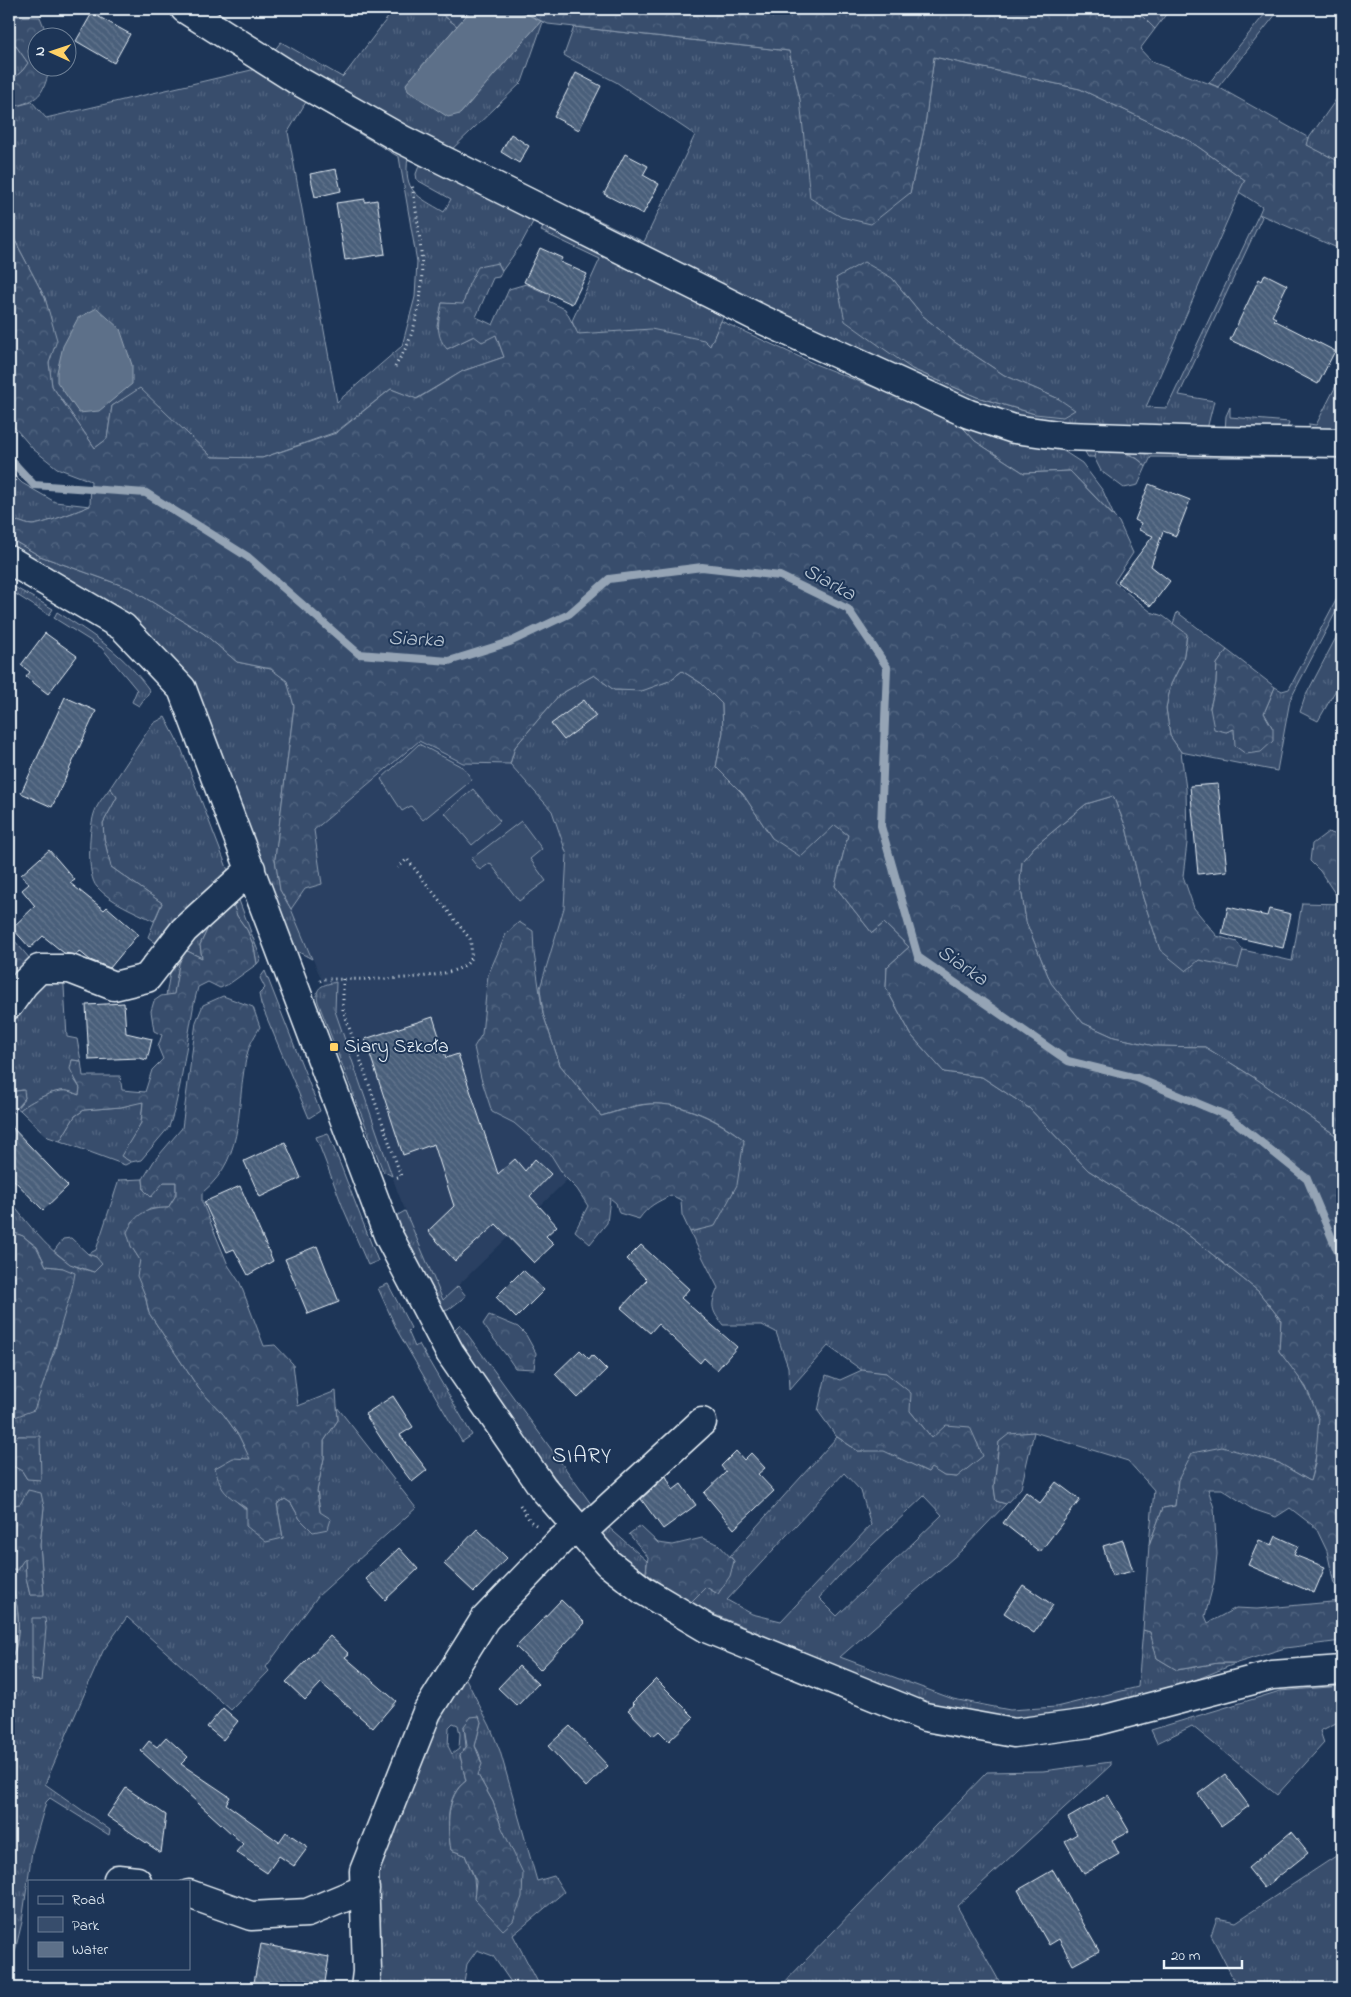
<svg xmlns="http://www.w3.org/2000/svg" width="1351" height="1997" font-family="'Indie Flower',sans-serif">
  <defs>
    <pattern id="grass-tufts" width="24" height="20" patternUnits="userSpaceOnUse" patternTransform="scale(1.25)"><rect width="24" height="20" fill="#374d6c"/><path d="M3 7l-1-3M5 7V3M7 7l1-3M15 17l-1-3M17 17v-4M19 17l1-3" fill="none" stroke="#546782"/></pattern>
    <pattern id="forest-crowns" width="20" height="18" patternUnits="userSpaceOnUse" patternTransform="scale(1.25)"><rect width="20" height="18" fill="#374d6c"/><path d="M2 6a3 3 0 1 1 6 0M12 15a3 3 0 1 1 6 0" fill="none" stroke="#546782"/></pattern>
    <pattern id="building-back-hatch" width="6" height="6" patternUnits="userSpaceOnUse" patternTransform="scale(1.25)"><rect width="6" height="6" fill="#495e7a"/><path d="M-1 5l2 2M0 0l6 6M5-1l2 2" fill="none" stroke="#63768e"/></pattern>
  </defs>
  <rect width="100%" height="100%" fill="#1d3557"/>
  <filter id="ink" filterUnits="userSpaceOnUse"><feTurbulence type="fractalNoise" baseFrequency=".02" numOctaves="2"/><feDisplacementMap in="SourceGraphic" scale="10" xChannelSelector="R" yChannelSelector="G"/><feConvolveMatrix kernelMatrix="1 2 1 2 8 2 1 2 1" color-interpolation-filters="sRGB"/></filter>
  <g filter="url(#ink)">
    <path fill="#2a4162" d="M419,741l44,22 47,1 42,47 15,44 -3,53 -24,80 -6,-35 -1,-22 -45,44 -6,59 -8,13 7,31 11,34 22,11 37,32 16,25 -124,120 -45,-107 -63,-182 1,-28 -12,2 -33,-76 14,-20 17,-6 -8,-53z"/>
    <path fill="url(#grass-tufts)" stroke="#909fb2" fill-rule="evenodd" d="M388,9h47l22,17 -51,58 54,30 81,-93 2,1 -21,60 -74,71 -175,-101 8,-10 61,35 4,-4 43,-57z
      M1128,9h42l-15,20 -12,-12z
      M1269,9h11l-62,78 -9,-4z
      M574,27l215,24 11,48 110,94 15,-68 9,-68 146,32 110,52 55,39 -99,227 21,1 92,-194 3,3 -83,178 35,6 -7,28 -152,-3 -89,-23 -392,-186 4,-7 66,32 51,-107 -79,-53 -49,-25 -3,-2zM892,278l31,38 30,25 51,34 55,24 -24,15 -58,-17 -65,-28z
      M9,36l19,27 -5,7 -14,13z
      M260,68l148,89c-5,35 9,39 36,55l7,-13 -34,-19 -1,-6 3,-8 8,-1 107,55 -14,26 -18,25 -4,-8 -29,21 -6,21 -21,-2 -5,23 10,23 27,-13 22,-1 8,22 -41,14 -47,28 -25,-10 -55,43 -74,26 -50,-1 -72,-68 -28,17 -5,33 -12,9 -43,-62 -3,-23 7,-23 -11,-42 -36,-69v-127l7,4 16,-4 14,16zM306,102l93,55 18,105 -2,35 -13,49 -65,56 -49,-270z
      M1342,91v72l-36,-18 3,-7z
      M545,224l181,86 -16,36 -133,-12 -5,-13 28,-62 -59,-28z
      M1342,374v61h-32l-1,-11 7,1z
      M1230,407v10l59,5 -2,8 -62,1 1,-15z
      M956,420l76,24 30,6 20,13 21,28 11,25 -44,-45 -46,2 -49,-32z
      M1081,445l261,8v5l-191,-1 -5,10c-10,-14 -32,-20 -49,-18l-3,8h-6z
      M9,470l13,13 33,19 35,4c-9,4 -49,19 -58,19 -11,-1 -11,-6 -23,-2z
      M9,538l31,18 89,32 74,45 34,29 34,7 17,12 6,25 -19,153 5,31 11,19 21,50 -23,-12 -103,-261 -130,-112 -47,-28z
      M9,584l44,25 -4,6 -40,-25z
      M1342,589v11l-52,100 -13,71 -96,-19 -11,-16 -4,-28 5,-24 12,-24 4,-25 -14,-11 4,-12 50,38 -10,14 -1,19 -6,25 16,24 8,-3h39l-9,-16 11,-26 7,4 7,-2z
      M57,612c37,23 68,43 93,79l-11,15 -7,-4 5,-12 -35,-42 -48,-30z
      M1342,626v53l-24,42 -18,-9 5,-15z
      M682,671l19,12 21,21 1,28 -7,35 27,27 29,44 63,-14 13,11 -13,51 37,47 12,-10 25,24 -22,20 -1,21 26,48 32,36 38,5 47,31 59,62 94,60 76,61 23,29 -2,31c16,20 32,40 39,66 4,14 -4,50 -8,64l-31,-18 -26,-7 -75,24 -3,26 -12,2 -14,37 5,-55 -26,-29 -94,-29 -25,3 -10,7 -5,45 2,14 10,3 -44,46 -122,107 113,42 57,11 46,-3 82,-20 5,-57 7,1 7,27 20,12 41,-7h19l-88,36 -86,19 -64,2 -39,-3 -271,-113 17,-17 12,7 16,-33 -4,-5 107,-119 21,14 26,-1 44,22 3,-5 13,9 13,1 -25,-39 -22,-27 -24,-38 -23,-2 -35,-25 -39,44 -1,-23 -12,-35 -14,-7h-39c-12,-15 -13,-20 -5,-37l-28,-56 25,-7 29,-85c-24,-20 -62,-38 -94,-36 -16,0 -34,8 -49,12l-41,-51 -17,-51 -3,-26 24,-80 3,-53 -15,-44 -42,-47 5,-17 44,-52 35,-20 20,15h28l27,-9zM844,1473l17,18 10,34 -90,96 -29,-7 -25,-14zM924,1496l18,19 -105,101 -18,-18 19,-21z
      M165,717l16,31 48,125 -68,74 -13,-10 14,-34 -51,-36 -7,-29 -1,-15 14,-26 -7,-9 39,-59 5,-6z
      M1113,796l13,31 17,71 17,51 77,18 6,-17 49,11 10,-58 40,1v236l-84,-60 -53,-33 -51,-1 -40,-9 -31,-14 -32,-40 -25,-61 -6,-41 2,-20 12,-14 52,-43z
      M230,894l7,1 24,64 -4,5 -3,-17 -7,-17 -10,-14 -7,-18 -4,6 -12,8 -6,7 -1,11 -7,15 2,13 -17,-8 -6,14 -5,31 -8,1 8,-46 31,-35 13,-10 -1,-3z
      M63,970l4,67 10,2 4,22 -9,-1 2,19 6,9 -1,7c-4,-1 -8,-3 -12,-4 -12,-2 -38,11 -47,19l-3,-2 8,-10 -2,-8 -14,2v-76l24,-37z
      M265,971l55,140 -11,7 -48,-114 -2,-10 6,-6 -5,-10z
      M336,982l-1,29 57,165 -9,-5 -65,-169c-4,-16 5,-17 18,-20z
      M143,1101l-2,22 -19,33 9,6 -6,3 -65,-24 15,-25 9,-6 37,-3z
      M328,1133l50,128 -10,4 -24,-55 -28,-73z
      M143,1179l1,11 20,-8h12v13l-8,13 -18,1 -18,13 -1,24 9,14 -2,16 7,19 4,18 50,76 25,26 15,21 12,23 -14,43 46,36 -6,-34 8,-5 6,4 9,16 20,-7 -3,-21 7,-33v-17l14,-21 -1,-13 79,101 -98,88 -52,71 3,4 -38,39 -104,-93 -24,34 -58,133 65,46 -1,5 -59,-37 -4,4 -14,49 -10,71 -13,54v-216l4,1c0,-32 -8,-64 -4,-96 1,-6 6,-12 7,-18 5,-21 2,-44 -5,-64h-2v-15l8,2 8,-13 1,21 4,17 14,-1 -4,-49 4,-38 -24,-3 -11,2v-89l3,1 42,-64 6,-26 3,-60 -17,-2 -9,-19 -14,-11 -14,-5v-31c18,22 41,54 66,66 6,3 13,4 19,6l2,-15 -8,-3 8,-4 23,-70zM18,1436h7l2,43 -5,-8z
      M405,1211l38,89 15,-14 8,10 -18,14 -10,1 -11,-15 -31,-80z
      M388,1284l23,44 -3,3 7,16 4,-3 53,91 -10,7 -64,-110 -20,-44z
      M460,1324l134,184 -11,7 -80,-106 -49,-79z
      M606,1525l41,36 -1,12 -23,-13 -25,-24z
      M464,1675l26,51 10,25 37,130 17,-5 10,16 -51,43 28,53h-26l-22,-32 -16,-6 -10,14 -4,24h-94l8,-110 6,-31 57,-138zM481,1722l-6,24c7,11 7,17 3,29l15,27 8,24 -25,75 -2,-23 -9,-23 -14,-5c-4,-23 -6,-55 15,-69l-6,-26 6,-8 -2,-21zM453,1723l5,2 2,9 -1,15 -7,5 -4,-8 1,-19z
      M1342,1686v34l-22,11 4,12 -47,52 -85,-69 -35,17 -6,-13 129,-39z
      M1111,1762v3l-154,141 46,82h-224l208,-216 56,-1z
      M1342,1852v136h-104l-27,-53 6,-17 19,4z"/>
    <path fill="url(#forest-crowns)" stroke="#909fb2" d="M435,9h37l-15,17z
      M516,9h612l15,8 12,12 -15,20 12,13 66,25 91,51 -2,7 35,18v87l-83,-36 3,-7 -23,-15 6,-12 -55,-39 -110,-52 -146,-32 -9,68 -15,68 -39,31 -30,-7 -31,-19 -10,-99 -11,-48 -241,-27z
      M9,16l31,1 8,20 -10,1v30h12c-7,24 -8,31 -34,38l-7,-4v-19l14,-13 5,-7 -19,-27z
      M9,229l36,69 12,42 -8,23 3,23 43,62 12,-9 5,-33 28,-18 72,69 50,1 74,-25 55,-44 26,10 46,-28 41,-14 -8,-22 -14,7 -8,-6 -27,13c-13,-15 -8,-29 -5,-46l21,1 6,-20 9,-17 20,-4 4,8 -3,6 -6,1 -17,39 17,8 16,-36 17,-5 24,11 -2,6 17,8 13,25 73,-5 53,11 6,6 11,-25 94,43 141,56 19,21 49,32 46,-2 49,51 14,31 -19,29 37,30 12,4 24,18 -4,26 -12,24 -5,24 4,28 11,16 5,37 1,54 -4,33 11,32 23,28 20,6 6,8 -5,18 -39,-8 -13,11 -26,-21 -17,-52 -17,-71 -13,-31 -27,8 -52,43 -12,14 -2,20 6,41 25,61 32,40 31,14 40,9 51,1 53,33 84,60v450l-8,-6 -7,-33 -11,-23 -26,-20 -14,9 -24,-8 -30,-20h-14l6,19 3,46 -3,28 -9,34 3,7 28,-15 21,1 85,-8v40l-57,7 -48,15h-19l-41,7 -20,-12 -7,-26 -7,-2 6,-85 14,-37 12,-2 3,-26 14,-27 30,-6 57,16 31,18 5,-17 4,-46 -13,-31 -27,-36 2,-31 -23,-29 -76,-61 -94,-60 -59,-62 -47,-31 -38,-5 -32,-36 -26,-48 1,-21 22,-20 -25,-24 -12,10 -37,-47 13,-51 -13,-10 -34,32 -29,-19 -29,-44 -27,-27 7,-35 -1,-28 -21,-21 -19,-12 -13,10 -27,10 -28,-1 -20,-15 -35,20 -44,52 -5,17 -47,-1 -44,-22 -105,89 8,54 -17,5 -14,20 -11,-19 -5,-31 19,-153 -7,-25 -16,-12 -34,-7 -34,-29 -74,-45 -89,-32 -31,-18v-15c12,-4 12,1 23,2 9,0 49,-15 58,-19l1,-25 -34,-13 -24,-19 -24,-28z
      M864,262l28,16 31,38 30,25 51,34 55,24 16,11 -12,7 -28,-3 -58,-17 -65,-28 -67,-48 -9,-43z
      M1106,448c15,4 30,6 40,19l-8,18 -14,3 -23,-17 -7,-14 3,-8z
      M1227,650l48,37 -11,26 9,16v12l-12,11 -15,2 -11,-8 -1,-17 -8,3 -12,-3 -4,-21 6,-25 1,-19z
      M110,788l7,9 -14,26 1,15 7,29 51,36 -8,18c-20,-10 -42,-18 -57,-34 -11,-11 -8,-62 -2,-76 3,-8 10,-16 15,-23z
      M1328,832l9,3 5,5v64l-22,-33 -10,-10 2,-17z
      M231,897l6,19 10,14 7,17 3,17 -28,20 -9,4 -12,-6 -10,5 -4,16 -14,82 -5,23 -6,19 -28,33 -10,2 -10,-6 20,-33 2,-21 -22,5 -37,3 -9,6 -15,25 -12,-4 -28,-27c9,-8 34,-21 47,-19 4,0 8,3 12,4l1,-7 -10,-19 2,-9 9,1 2,15h37l2,14 23,2 7,-22 11,-11 -5,-12 4,-12 -8,-4 -3,-20 3,-10 7,-5 13,-2 5,-30 6,-14 17,8 -2,-13 7,-15 1,-11z
      M519,922l14,9 1,22 9,61 17,51 41,51c16,-4 33,-11 49,-12 32,-2 70,17 94,36l-7,45 -22,41 -25,6 -8,-17 -1,-15 -10,-5c-15,8 -22,10 -32,24l-20,-6 -3,-10 -6,-5 -3,25 -17,21 -15,-13 13,-25 -11,-17 -13,-13 -13,-21 -37,-32 -22,-11 -11,-34 -7,-31 8,-13 6,-59 18,-41z
      M9,934l26,31 -26,28z
      M223,996l30,11 7,20c-4,7 -10,16 -12,24 -14,51 1,103 -46,142v9l26,63 12,18 24,63 11,-1 18,19 5,42 38,-15 2,29 -14,21v17l-7,33 3,21 11,7 -3,10 -15,3 -13,-13 -9,-16 -6,-4 -8,5 6,34 -17,4 -20,-16v-18c-20,-14 -25,-15 -31,-40l18,-10 17,1 -11,-23 -15,-21 -25,-26 -50,-76 -4,-18 -8,-19 3,-16 -9,-14 -4,-14c9,-19 20,-24 41,-24l8,-13v-13h-12l-13,15 -7,-7 -1,-11 11,-18 28,-33 14,-106 7,-17z
      M24,1090l1,8 -16,18v-24z
      M9,1231l14,5 14,12 9,18 17,2 12,5c-3,20 -10,37 -15,56 -8,28 -16,54 -26,81l-22,8 -3,-1z
      M71,1238l17,16 8,3 6,7 -8,8 -24,-8 -16,-13 9,-12z
      M489,1315l29,12 8,8 10,18 -2,16 -19,-1c-10,-16 -22,-29 -32,-44z
      M862,1370l24,3 25,20 -1,18 22,27 14,-13 24,2 13,29 -26,21 -13,-1 -13,-8 -3,4 -44,-21h-26l-22,-15 -18,-25 8,-36 14,5z
      M1034,1432l-13,56 -15,16 -10,-3 -2,-14 5,-45 10,-8z
      M18,1436h22l1,44 -14,-1 -5,-8 -9,-5 -2,-22z
      M28,1490l13,3 3,14 -4,38 4,50h-14l-4,-17 -1,-20 -8,12 -8,-2v-62l11,-2z
      M640,1526l18,17 15,2 29,-7 16,6 16,17 -4,15 -12,18 -12,-7 -17,17 -43,-31 2,-16 -19,-23z
      M9,1583h2c9,27 11,54 -2,80z
      M32,1618h13l1,10 -5,53 -9,-1z
      M479,1716l2,6 -6,24 7,18 -4,11 15,27 8,24 22,47 -1,24 -9,24 -10,9 -29,-31 2,-18 -11,-26 -14,-5c-4,-23 -5,-55 15,-69l-6,-26 7,-9 -3,-20 7,-9z"/>
    <path fill="#374d6c" stroke="#909fb2" d="M419,744l45,24 8,12 -49,40 -12,-14 -9,5 -21,-32z
      M473,789l27,32 -28,24 -27,-32z
      M521,821l21,28 -12,10 16,22 -27,20 -29,-38 -10,7 -9,-11z"/>
    <path fill="#5d7089" stroke="#95a4b5" d="M472,9h44l25,12 -81,93 -12,3 -40,-26 -2,-7z
      M97,308l23,21 12,36v19l-33,27 -20,2 -22,-31v-10l6,-26 15,-28z"/>
    <g fill="none" stroke-linecap="round" stroke-linejoin="round">
      <path stroke="#95a4b5" stroke-width="8" d="M9,458l25,27 112,8 102,64 111,97 90,7 61,-19 59,-28 40,-35 93,-12 78,9 68,33 39,58 -6,159 37,131 150,104 69,17 91,38 79,63 35,83"/>
    </g>
    <path fill="url(#building-back-hatch)" stroke="#e8f1f8" d="M92,13l38,21 -16,29 -38,-22z
      M576,73l25,13 -22,44 -25,-13z
      M511,134l18,12 -10,17 -18,-11z
      M625,154l23,12 -5,9 16,9 -16,30 -39,-20z
      M336,169l5,22 -26,6 -5,-23z
      M365,199v3l12,-2 8,54 -40,6 -9,-57z
      M540,248l22,10 -2,4 27,12 -15,30 -48,-22z
      M1265,274l22,11 -15,31 4,2 -2,2 61,31 -17,33 -59,-31 -29,-13 29,-61 3,2z
      M1149,484l41,16 -14,36 -13,-5 -12,35 19,15 -19,25 -33,-24 35,-46 -14,-6 2,-7 -6,-3z
      M45,633l32,23 -29,38 -22,-17 4,-5 -9,-7z
      M65,697l31,14 -44,96 -31,-14z
      M584,700l12,16 -32,24 -13,-16z
      M1218,784l9,87 -29,3 -8,-88z
      M49,850l26,30 -5,3 34,27 3,-3 31,27 -28,34 -20,-8 -11,-9 -3,4 -12,-2 -21,-17 -13,12 -18,-20 23,-22 -13,-16 7,-6 -8,-9z
      M1228,907l39,9 2,-7 22,5 -8,34 -61,-14z
      M124,1003l2,30 26,6 -5,21 -8,-2 -50,2 -3,-55z
      M433,1017l13,41 12,-4 40,120 17,-15 10,12 10,-12 16,15 -21,22 27,30 -11,10 8,8 -20,19 -38,-39 -41,37 -27,-30 26,-25 -20,-62 -31,11 -38,-116z
      M9,1124l59,62 -25,24 -34,-35z
      M285,1142l16,36 -41,19 -16,-36z
      M240,1186l33,75 -25,14 -14,-26 -7,3 -23,-50z
      M641,1245l48,44 -8,9 56,49 -20,23 -13,-12 -4,5 -42,-39 -8,9 -29,-25 26,-28 -20,-21z
      M317,1246l22,56 -31,12 -23,-55z
      M523,1270l21,20 -28,28 -20,-21z
      M580,1350l9,9 3,-4 15,15 -29,28 -23,-24z
      M393,1396l20,31 -13,8 27,35 -15,12 -17,-22 -30,-46z
      M736,1451l8,9 7,-7 14,15 -7,6 16,17 -40,38 -30,-36 22,-21 -5,-6z
      M666,1476l7,14 8,-6 15,21 -33,24 -22,-30z
      M1056,1482l24,18 -40,52 -37,-29 23,-31 14,11z
      M477,1529l30,29 -33,34 -30,-28z
      M1276,1536l22,10 -4,9 31,12 -11,26 -66,-28 11,-25 13,5z
      M1123,1540l10,31 -21,5 -9,-30z
      M399,1548l19,21 -33,31 -19,-21z
      M1023,1585l30,20 -19,28 -30,-20z
      M561,1600l24,23 -45,47 -24,-23z
      M330,1636l19,18 -4,3 51,44 -23,27 -52,-45 -16,17 -19,-18z
      M519,1666l19,18 -21,22 -19,-18z
      M656,1679l38,38 -25,24 -10,-10 -6,5 -25,-26 6,-5 -2,-2z
      M223,1708l15,13 -15,19 -16,-13z
      M570,1726l38,40 -22,21 -38,-41z
      M166,1737l22,20 -7,7 49,33 -4,7 53,38 7,-10 22,15 -14,19 -15,-10 -12,17 -31,-21 7,-8 -102,-93 8,-10 8,6z
      M1225,1774l24,32 -28,20 -23,-32z
      M126,1788l40,27 -5,38 -54,-37z
      M1108,1795l21,36 -17,9 7,14 -35,20 -19,-33 12,-7 -9,-16z
      M1291,1832l17,21 -44,35 -16,-20z
      M1053,1870l46,81 -26,14 -14,-26 -10,6 -31,-55z
      M261,1944l68,13 -5,31h-71z"/>
    <g fill="none" stroke-linecap="round" stroke-linejoin="round">
      <g stroke="#e8f1f8" stroke-width="31">
        <path id="minor" d="M185,9l110,70 106,60 362,181 206,94 45,15 52,7 147,5 129,2
          M9,560l114,67 59,62 206,546 62,118 93,135 65,75 36,28 64,38 217,88 89,16 76,-10 182,-48 70,-5
          M9,1005l15,-21 15,-15h31l44,17 33,-8 37,-48 67,-61
          M581,1533l121,-111
          M118,1879l19,2
          M189,1894l62,22 56,-3 58,-24
          M365,1988l2,-16 -3,-101 63,-159 58,-93 75,-78 16,-13"/>
      </g>
      <path stroke="#e8f1f8" stroke-width="3" stroke-dasharray="1 4" stroke-linecap="butt" d="M395,367c4,-8 10,-16 13,-24 23,-55 12,-103 4,-160
        M343,979v31l58,166 -6,2
        M320,981l4,-2c26,0 131,4 145,-18 4,-7 2,-15 1,-22l-63,-80 -9,9
        M520,1505l10,16 9,6"/>
      <use href="#minor" stroke="#1d3557" stroke-width="28"/>
    </g>
  </g>
  <rect fill="#ffd166" stroke="#1d3557" stroke-width="2" x="329" y="1042" width="10" height="10" rx="2.5"/>
  <g text-anchor="middle" dominant-baseline="central" stroke-width="4" stroke-linejoin="round" paint-order="stroke">
    <g font-size="20" fill="#e8f1f8" stroke="#1d3557" text-anchor="start">
      <text x="344" y="1047">Siary Szkoła</text>
    </g>
    <g font-size="21" font-style="italic" fill="#b7c4d1" stroke="#1d3557">
      <text transform="translate(829 583) rotate(29)">Siarka</text>
      <text transform="translate(416 640) rotate(3)">Siarka</text>
      <text transform="translate(962 966) rotate(35)">Siarka</text>
    </g>
    <g font-size="22" letter-spacing="1" fill="#e8f1f8" stroke="#1d3557">
      <text x="582" y="1457">SIARY</text>
    </g>
  </g>
  <rect width="1351" height="1997" fill="none" stroke="#1d3557" stroke-width="30"/>
  <rect x="15" y="15" width="1321" height="1967" fill="none" stroke="#e8f1f8" stroke-width="2" filter="url(#ink)"/>
  <rect x="28" y="1880" width="162" height="90" fill="#1d3557" stroke="#6e8097"/>
  <rect x="38" y="1896" width="25" height="8" fill="#1d3557" stroke="#6e8097"/>
  <text x="72" y="1904" font-size="15" fill="#e8f1f8">Road</text>
  <rect x="38" y="1917" width="25" height="15" fill="#374d6c" stroke="#6e8097"/>
  <text x="72" y="1930" font-size="15" fill="#e8f1f8">Park</text>
  <rect x="38" y="1942" width="25" height="15" fill="#5d7089" stroke="#6e8097"/>
  <text x="72" y="1954" font-size="15" fill="#e8f1f8">Water</text>
  <g transform="translate(52 52) rotate(273)"><circle r="24" fill="#1d3557" stroke="#6e8097"/>
  <path d="M0-4L9 19L0 12L-9 19Z" fill="#ffd166"/>
  <text y="-8" font-size="14" font-weight="bold" text-anchor="middle" fill="#e8f1f8">N</text>
  </g>
  <path d="M1164 1960v8h78v-8" fill="none" stroke="#e8f1f8" stroke-width="2.5"/>
  <text x="1171" y="1960" font-size="15" fill="#e8f1f8" stroke="#1d3557" stroke-width="4" paint-order="stroke">20 m</text>
</svg>
